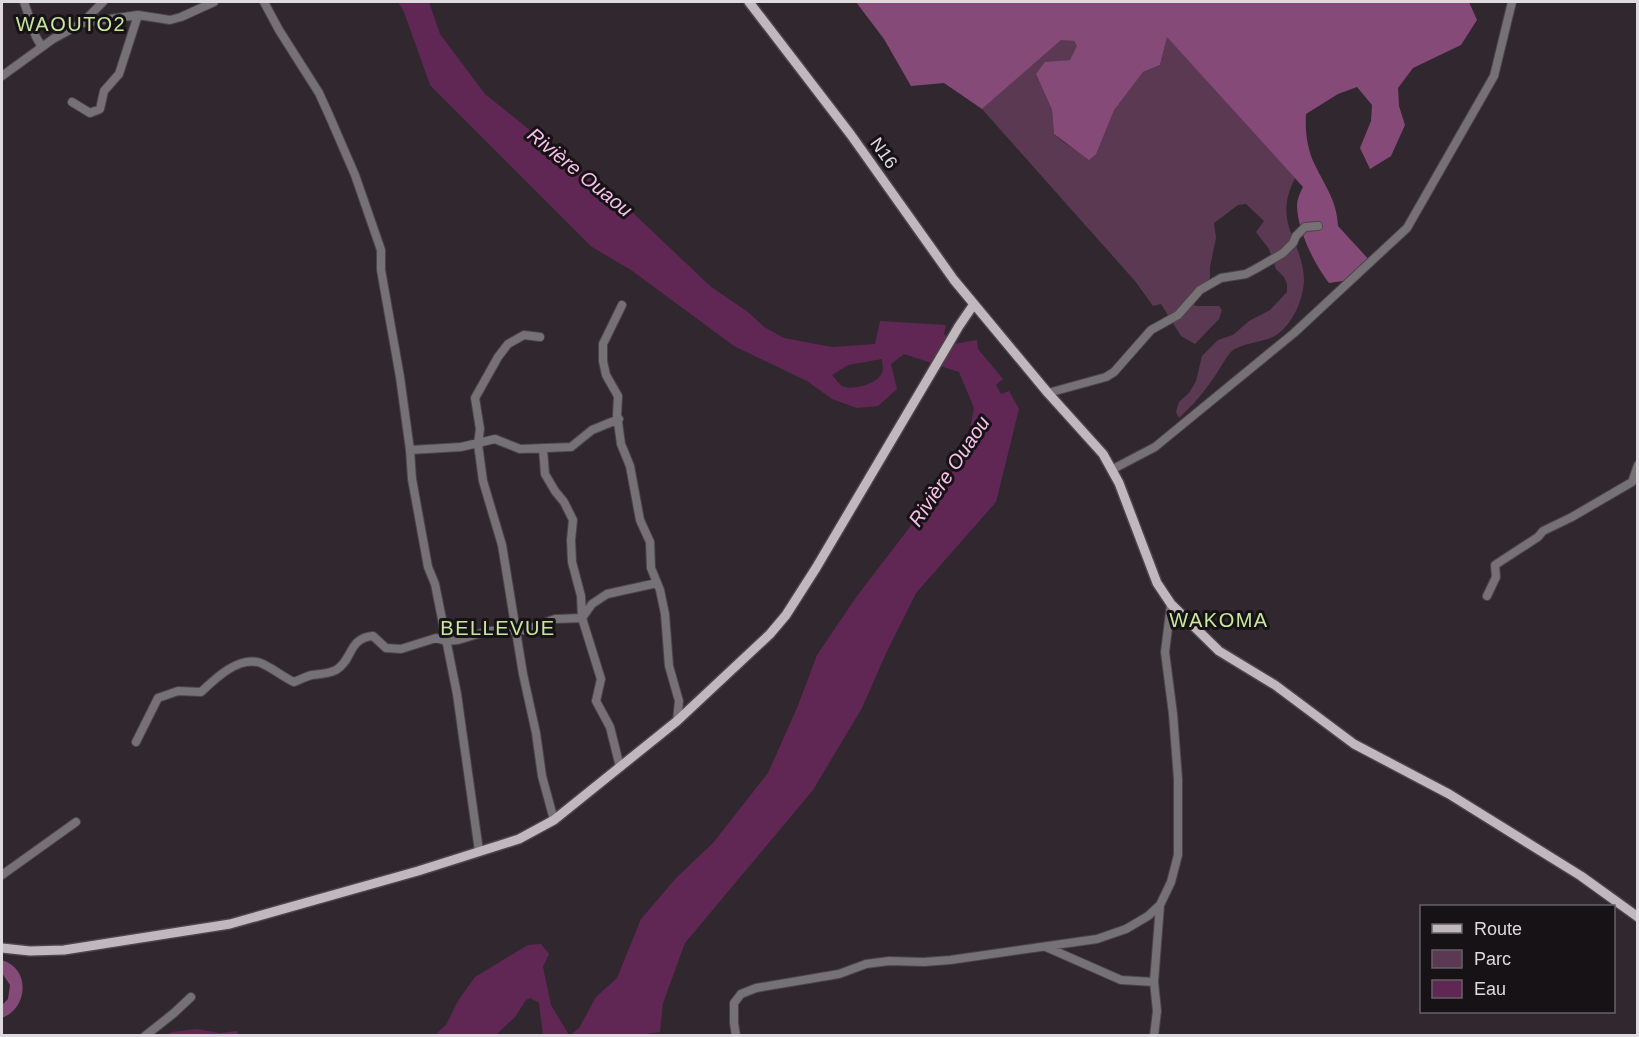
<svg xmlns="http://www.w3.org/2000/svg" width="1639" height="1037" font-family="Arial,sans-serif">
  <rect width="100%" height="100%" fill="#30282e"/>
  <path fill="#5b3953" d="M1167,36l128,142c-23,46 7,60 9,101 0,21 -14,53 -36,60 -10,3 -26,5 -35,11 -7,6 -13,19 -18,26 -11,16 -22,29 -36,42l-3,-6 3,-10 10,-9 7,-12 6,-25 16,-16 15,-5 16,-14 21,-11 17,-18v-8l-3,-7 -8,-8 -7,-20 -13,-17 8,-11 -18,-17 -8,1 -24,18 2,15 -6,29v10l-5,11 -14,14 5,4h23l3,4 -3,9 -24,25 -14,-8 -20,-32 -8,2 -18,-25 -153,-172 79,-70 13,2 3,4 2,9 -9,6 -9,1 -25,13 16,36 2,24c11,11 24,16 35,25l21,-50 33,-37 17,-7z"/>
  <path fill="#864a79" d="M856,2h613l8,18 -16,25 -48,23 -15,20 1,18 6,19 -14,31 -21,13 -10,-21 11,-27 1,-16 -15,-18 -19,7 -32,20c-1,17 1,35 9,51 10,21 22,36 23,61l34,37 -29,18 -14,2c-15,-19 -32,-54 -32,-78 0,-6 3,-12 6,-18l-136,-150 -7,28 -17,7 -29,38 -18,44 -7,6 -35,-26 -2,-24 -16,-36 9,-12 25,-2 7,-14 -3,-5 -13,-1 -79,69 -38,-26 -33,3 -27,-47z
    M2,960c29,9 26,48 0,58v-13l6,-6 2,-14 -8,-12z"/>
  <path fill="#602755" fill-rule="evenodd" d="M398,2h31l11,32 45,60 147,118 78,74 38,26 16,15 20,11 48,9 43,-3 5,-23 66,4 -2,9 10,10 23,-4 1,9 25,30 -7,6 5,9 8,-3 10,18 -23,93 -80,91 -29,58 -25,57 -49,82 -128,153 -22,60 -3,29 -29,4 -61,-1 9,-7 17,-31 21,-19 24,-59 36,-42 36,-34 55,-70 29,-65 20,-53 40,-59 102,-133 10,-29 5,-26 -15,-36 -55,-18 -13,10 6,25 -19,17 -21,2 -25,-9 -25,-18 -73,-35 -103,-76 -39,-23 -162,-162 -26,-73zM882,359c0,5 2,10 0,14 -5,11 -29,18 -40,13 -3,-2 -7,-8 -10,-11l16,-10z
    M541,944l8,10 -6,13 8,38 18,30h-26l-4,-32 -9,-5 -4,2 -11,17 -19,18h-61l11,-10 12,-24 17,-24 53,-32z
    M197,1029l22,4 18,-2 1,4h-72l6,-3z"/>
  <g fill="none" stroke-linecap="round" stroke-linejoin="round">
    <g stroke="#4c444a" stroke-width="10">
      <path id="minor" d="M24,2l12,35 6,10
        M264,2l15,28 40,63 10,22 26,60 26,75v20l19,107 10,73 2,29 16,88 7,17 22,110 22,157
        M82,23l21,-21
        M2,76l51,-37 29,-16 56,-8 32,5 11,-3 33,-15
        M72,102l18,11 10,-4 4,-18 15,-17 19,-59
        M622,305l-19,39v17l3,14 12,21 -1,19 4,29 9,22 10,54 10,22 1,26 9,22 5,24 4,52 10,35 -2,20
        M540,337l-16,-2 -16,9 -10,13 -23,41 5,31 -2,15 5,37 19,64 21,129 13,59 6,43 12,44
        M1048,393l58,-16 8,-5 37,-42 27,-15 22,-25 21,-12 25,-4 13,-7 24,-14 10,-10 3,-7 9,-9 13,-1
        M543,449l2,25 10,17 9,11 9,18 -2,20 1,22 9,34 1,22 19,61 -5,22 14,26 10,40
        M410,450l51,-3 34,-8 25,10 51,-2 21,-17 27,-11
        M1113,469l42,-22 139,-114 113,-105 87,-152 18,-74
        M1487,596l9,-19 -1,-12 43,-28 5,-6 29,-14 60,-35 6,-17
        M136,742l22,-44 20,-7 23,1c14,-13 35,-34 56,-30 9,1 27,16 37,20 6,-2 12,-6 18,-7 8,-1 16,-1 24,-5 17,-10 12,-32 37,-34l13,12 15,1 35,-11 10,3 12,-1 30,-9 38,-1 29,-11 27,-1 10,-14 15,-10 50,-11
        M2,875l74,-53
        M1046,947l75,33 33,2
        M145,1036l29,-23 17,-16
        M736,1036l-2,-13v-20l7,-9 15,-6 83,-14 27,-10 23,-3 35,1 26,-2 147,-21 29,-10 22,-13 12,-11 11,-23 7,-27v-76l-5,-65 -8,-62 6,-48
        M1154,1036l3,-25 -3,-29 6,-77"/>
    </g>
    <g stroke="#4c444a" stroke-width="12">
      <path id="major" d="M974,304l74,89 55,61 16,29 38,100 14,21 48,47 56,34 79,59 95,50 132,82 57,41
        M2,948l28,3 34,-1 166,-26 188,-53 101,-32 35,-19 123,-99 93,-87 16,-19 30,-47 143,-242 15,-22 -20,-24 -103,-145 -102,-133"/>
    </g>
    <use href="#minor" stroke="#767174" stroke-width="8"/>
    <use href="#major" stroke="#c1b8be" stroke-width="9"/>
  </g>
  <g text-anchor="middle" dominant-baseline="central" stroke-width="6" stroke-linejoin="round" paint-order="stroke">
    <g font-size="18" fill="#dfdade" stroke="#161215">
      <text transform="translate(884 153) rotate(55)">N16</text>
    </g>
    <g font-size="20" letter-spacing="1.5" fill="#c9e69d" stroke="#161215">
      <text x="71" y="24">WAOUTO2</text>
      <text x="1219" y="620">WAKOMA</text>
      <text x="498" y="628">BELLEVUE</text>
    </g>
    <g font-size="20" font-style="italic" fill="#f7c1e9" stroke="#161215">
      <text transform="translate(580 172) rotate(39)">Rivière Ouaou</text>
      <text transform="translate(949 471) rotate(-56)">Rivière Ouaou</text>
    </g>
  </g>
  <rect width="1639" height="1037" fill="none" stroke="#dfdade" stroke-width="6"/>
  <rect x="1420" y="905" width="195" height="108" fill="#161215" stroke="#666265" stroke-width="1.5"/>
  <rect x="1432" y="924" width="30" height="9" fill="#c1b8be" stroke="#666265" stroke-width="1.5"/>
  <text x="1474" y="935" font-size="18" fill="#dfdade">Route</text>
  <rect x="1432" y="950" width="30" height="18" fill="#5b3953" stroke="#666265" stroke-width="1.5"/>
  <text x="1474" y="965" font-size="18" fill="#dfdade">Parc</text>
  <rect x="1432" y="980" width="30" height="18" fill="#602755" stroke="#666265" stroke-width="1.5"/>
  <text x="1474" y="995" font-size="18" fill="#dfdade">Eau</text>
</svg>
